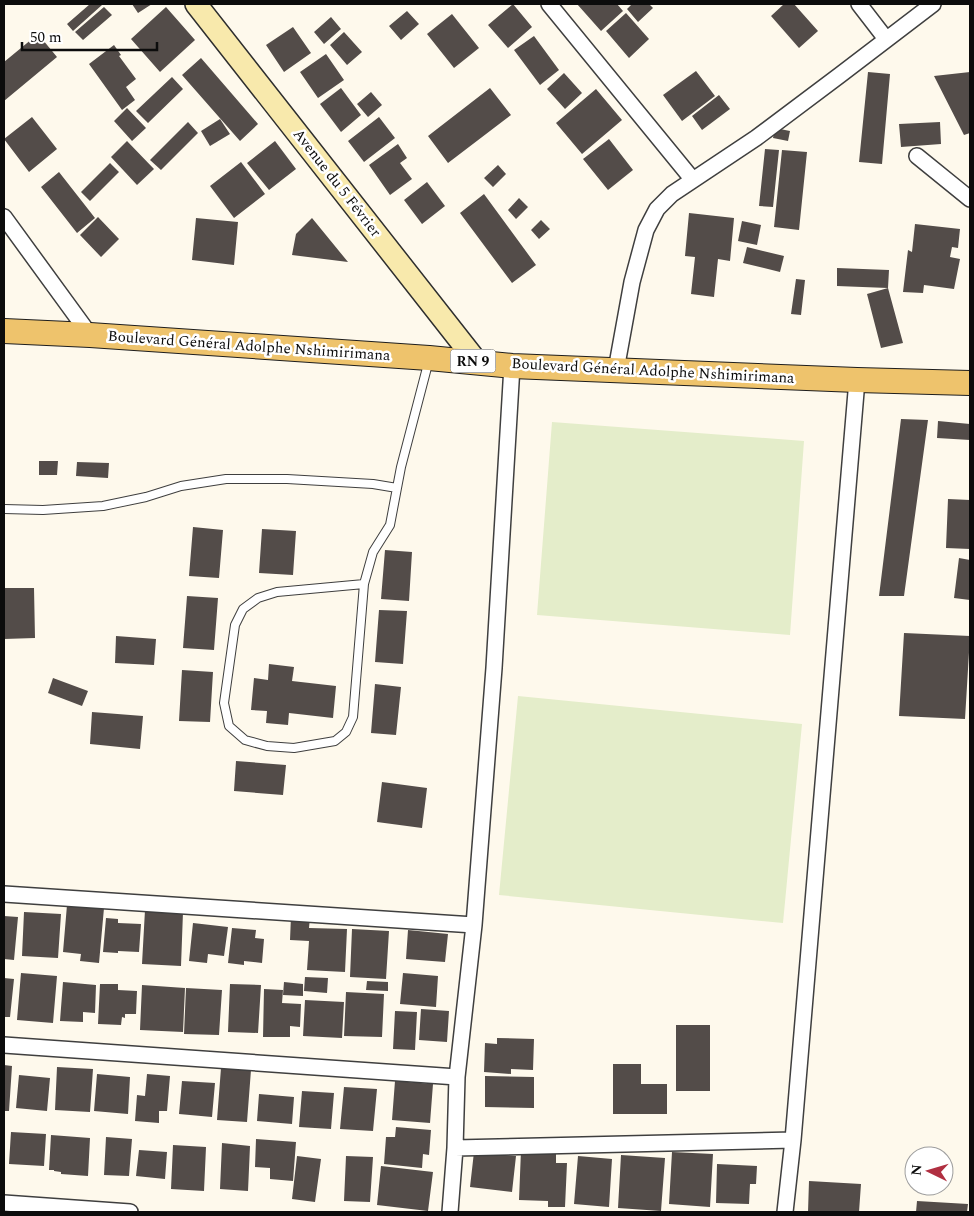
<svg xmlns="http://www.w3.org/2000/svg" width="974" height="1216" font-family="Spectral,serif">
  <rect width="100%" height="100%" fill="#fef9ec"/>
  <path fill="#e4edca" d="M552,422l252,19 -14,194 -253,-20z
    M518,696l284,28 -19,199 -284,-28z"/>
  <path fill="#534c49" d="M90,4h11l1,1 -29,26 -6,-7z
    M132,4h20l-14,9z
    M513,4l19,23 -24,21 -20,-23z
    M577,4h40l6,7 -22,20z
    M632,4h17l4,4 -15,14 -11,-13z
    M784,4h10l24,27 -19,17 -28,-32z
    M104,7l8,8 -29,25 -8,-8z
    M166,7l29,33 -35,32 -29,-33z
    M407,11l12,13 -18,16 -12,-14z
    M626,13l23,26 -20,19 -23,-27z
    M452,14l27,34 -25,20 -27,-34z
    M331,17l10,12 -17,15 -10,-12z
    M293,27l18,26 -27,19 -18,-27z
    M344,32l18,20 -15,13 -17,-20z
    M38,34l19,23 -53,44v-39z
    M534,36l25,34 -19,15 -26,-35z
    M114,45l7,10 -2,1 17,23 -10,8 9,13 -13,10 -33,-46z
    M326,54l18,26 -26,18 -18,-26z
    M201,58l57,66 -18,17 -58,-66z
    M696,71l19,25 -33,25 -19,-26z
    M868,72l22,2 -8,90 -23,-2z
    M970,72v61l-6,2 -30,-59z
    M564,73l18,20 -17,16 -18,-20z
    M172,77l11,12 -35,34 -12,-12z
    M341,88l20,27 -20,17 -21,-28z
    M490,88l21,27 -63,48 -20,-27z
    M596,89l26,31 -40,34 -26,-31z
    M371,92l11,13 -14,12 -11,-13z
    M719,95l11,14 -28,21 -10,-14z
    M127,108l19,20 -14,13 -18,-20z
    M32,117l25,32 -28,23 -25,-33z
    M379,117l16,21 -31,24 -16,-21z
    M220,119l10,15 -20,12 -9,-15z
    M188,122l10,11 -37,37 -11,-10z
    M940,122l1,22 -40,3 -2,-23z
    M775,128l15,3 -2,10 -15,-3z
    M609,139l24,31 -25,20 -25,-31z
    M127,141l27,28 -17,16 -26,-28z
    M275,141l21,28 -27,21 -22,-27z
    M398,144l9,14 -7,5 12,16 -22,16 -21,-30z
    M765,149l14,1 -6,57 -14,-1z
    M782,150l25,2 -8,78 -25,-3z
    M241,162l24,32 -31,24 -24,-32z
    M110,163l9,9 -29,29 -9,-9z
    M498,165l8,9 -13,13 -9,-9z
    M59,172l36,46 -18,15 -36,-46z
    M427,182l18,24 -23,18 -18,-24z
    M484,194l52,71 -24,18 -52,-70z
    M519,198l9,9 -12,12 -8,-9z
    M689,213l45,5 -4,43 -12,-2 -4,38 -23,-3 4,-37 -10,-1z
    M98,217l21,22 -18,18 -21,-22z
    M196,218l42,4 -4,43 -42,-5z
    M312,218l36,44 -56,-7 4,-21z
    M541,220l9,9 -11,10 -8,-9z
    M742,221l19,4 -4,20 -19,-4z
    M915,224l45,5 -2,19 -6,-1 -2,10 10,2 -6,30 -30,-4 -1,8 -20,-1 5,-42 4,2z
    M747,247l37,9 -4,16 -37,-9z
    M837,268l52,2 -1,18 -51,-2z
    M796,279l9,1 -4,35 -10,-1z
    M888,288l15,55 -22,5 -14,-54z
    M901,419l27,1 -24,176h-25z
    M938,421l32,3v16l-33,-2z
    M39,461h19l-1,14h-18z
    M77,462l32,1 -1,15 -32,-2z
    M948,499l22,1v49l-24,-1z
    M193,527l30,3 -4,48 -30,-2z
    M262,529l34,2 -3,44 -34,-2z
    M385,550l27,2 -3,49 -28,-2z
    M959,558l11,2v40l-16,-2z
    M4,588h30l1,50 -31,1z
    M187,596l31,2 -4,52 -31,-2z
    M379,610l28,1 -4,53 -28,-2z
    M904,633l66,3 -5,83 -66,-3z
    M116,636l40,3 -2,26 -39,-2z
    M269,664l25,3 -2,14 44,5 -3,32 -44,-5 -1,12 -22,-2 1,-12 -16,-1 3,-32 14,2z
    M182,670l31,2 -3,50 -31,-1z
    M53,678l35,13 -6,15 -34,-13z
    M375,684l26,3 -5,48 -25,-2z
    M92,712l51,4 -3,33 -50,-5z
    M236,761l50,4 -3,30 -49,-4z
    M382,782l45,6 -5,40 -45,-6z
    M67,905l37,3 -5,55 -19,-2 1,-7 -18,-2z
    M145,910l38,2 -2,54 -39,-2z
    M24,912l37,2 -3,44 -36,-2z
    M4,916l14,1 -4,43 -10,-1z
    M291,916l19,1 -1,11 38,1 -2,43 -38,-2 2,-29 -19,-1z
    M106,918l12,1v4l23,1 -2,28 -21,-1v2l-15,-1z
    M193,923l35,4 -4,29 -16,-2 -1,9 -18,-2z
    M232,928l24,2 -1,8 9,1 -2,24 -18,-2v4l-16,-2z
    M352,929l37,2 -3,48 -36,-2z
    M408,930l40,4 -3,28 -39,-3z
    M21,973l36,3 -4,47 -36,-3z
    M403,973l35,3 -2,31 -36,-3z
    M305,977l23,1 -1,15 -23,-2z
    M4,978l10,1 -4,38h-6z
    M367,981l21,1v9l-22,-1z
    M63,982l33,3 -1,28 -12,-1v10l-23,-1z
    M284,982l19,2v12l-20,-1z
    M100,984h18v6l19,1 -1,23h-11v4l-3,-1 -1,8 -23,-1z
    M230,984l31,1 -3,48 -30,-1z
    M142,985l43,3 -2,44 -43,-2z
    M186,988l36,2 -3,45 -35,-1z
    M264,989l19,1 -1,13 19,1 -1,23 -10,-1v11h-27z
    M346,992l38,2 -2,43 -38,-1z
    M305,1000l39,2 -2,36 -39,-2z
    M421,1009l28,2 -2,31 -28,-2z
    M395,1011l22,1 -2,38 -22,-1z
    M676,1025h34v66h-34z
    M497,1038l37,1 -1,31 -22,-1v5l-27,-2 1,-29 12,1z
    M613,1064h28v20h26v30h-54z
    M4,1065l8,1 -3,45h-5z
    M57,1067l36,2 -3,43 -35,-2z
    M221,1068l30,2 -4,52 -30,-2z
    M97,1074l33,3 -2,37 -34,-3z
    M147,1074l23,2 -3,35h-8v12l-24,-2 2,-26 8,1z
    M19,1075l31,3 -3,33 -31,-3z
    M485,1076l49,1v31l-49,-1z
    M182,1081l33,2 -3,34 -33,-3z
    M395,1081l38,3 -3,39 -38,-3z
    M344,1087l33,2 -4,42 -33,-2z
    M302,1091l32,2 -3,36 -32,-2z
    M259,1094l35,3 -2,27 -35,-3z
    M396,1127l35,3 -2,25 -6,-1 -1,14 -38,-4 2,-27h9z
    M11,1132l35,2 -2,32 -35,-2z
    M51,1135l39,3 -2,38 -27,-2v-2l-7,-1v-1h-5z
    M106,1137l26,2 -3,37 -25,-1z
    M256,1139l40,3 -3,39 -23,-2v-11l-15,-1z
    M222,1143l28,3 -2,45 -28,-2z
    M173,1145l33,2 -2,44 -33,-2z
    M139,1150l28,2 -2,27 -29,-3z
    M521,1150l35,2v11h11l-2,44h-17v-6l-29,-1z
    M474,1152l42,4 -4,36 -42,-5z
    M672,1152l41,2 -3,53 -41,-3z
    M621,1155l44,3 -4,53 -43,-3z
    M297,1156l24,3 -6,43 -23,-3z
    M346,1156l27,1 -3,45 -26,-1z
    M578,1156l34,3 -3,48 -35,-3z
    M717,1164l40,2 -1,18h-6l-1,20 -33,-1z
    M381,1166l52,6 -5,39 -51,-6z
    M809,1181l52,3 -2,28h-51z
    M917,1201l51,3 -1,8h-51z"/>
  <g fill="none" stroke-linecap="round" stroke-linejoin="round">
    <g stroke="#3f3f3f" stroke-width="10">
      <path id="lane" d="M4,509l39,1 60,-4 43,-9 35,-11 45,-7h61l86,5 24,4 4,-21 28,-107
        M364,584l-87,8 -19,6 -15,11 -8,16 -11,78 5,23 16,14 22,6 27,2 41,-7 11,-9 7,-15 11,-133 9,-32 17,-27 7,-37"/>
    </g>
    <g stroke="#3f3f3f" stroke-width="18">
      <path id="street" d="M549,4l144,176
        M859,4l27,35
        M917,156l53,43
        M4,217l86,118
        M512,366l-18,302 -20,257 -17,152 -2,71 338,-8
        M616,370l16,-88 14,-52 11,-21 15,-15 84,-56 84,-63 93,-71
        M4,894l470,31
        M4,1045l453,32
        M4,1203l126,9
        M450,1212l5,-64
        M785,1212l8,-72 64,-760"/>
    </g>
    <g stroke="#2e2e2e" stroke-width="24">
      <path id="secondary" d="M196,4l281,358"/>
    </g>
    <g stroke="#1d1d1d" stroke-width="26">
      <path id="primary" d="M4,331l86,4 339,23 83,8 345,14 113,3"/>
    </g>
    <use href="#lane" stroke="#fff" stroke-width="8"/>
    <use href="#street" stroke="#fff" stroke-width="15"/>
    <use href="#secondary" stroke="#f8e9ac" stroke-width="21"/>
    <use href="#primary" stroke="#eec36c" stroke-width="24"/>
  </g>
  <g text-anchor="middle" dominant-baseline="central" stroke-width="5" stroke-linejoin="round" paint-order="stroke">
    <rect fill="#fff" stroke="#555" stroke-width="1" x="450.5" y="349.5" width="45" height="23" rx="4"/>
    <g font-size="14" font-weight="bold" fill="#0c0c0c">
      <text x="473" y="361">RN 9</text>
    </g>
    <g font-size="15" fill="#0c0c0c" stroke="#fff">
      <text transform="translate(337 183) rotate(52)">Avenue du 5 Février</text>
      <text transform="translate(249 346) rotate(4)">Boulevard Général Adolphe Nshimirimana</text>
      <text transform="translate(653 371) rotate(3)">Boulevard Général Adolphe Nshimirimana</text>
    </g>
  </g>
  <rect width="974" height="1216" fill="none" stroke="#0c0c0c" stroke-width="10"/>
  <g transform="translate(929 1171) rotate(275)"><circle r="24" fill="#ffffff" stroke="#9e9e9e"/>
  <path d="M0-4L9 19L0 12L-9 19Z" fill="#b02f41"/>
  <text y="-8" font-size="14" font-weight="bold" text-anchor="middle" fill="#0c0c0c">N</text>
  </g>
  <path d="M22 42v8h135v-8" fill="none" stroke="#0c0c0c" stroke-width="2.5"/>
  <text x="30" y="42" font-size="15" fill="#0c0c0c" stroke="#ffffff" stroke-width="4" paint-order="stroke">50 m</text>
</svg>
